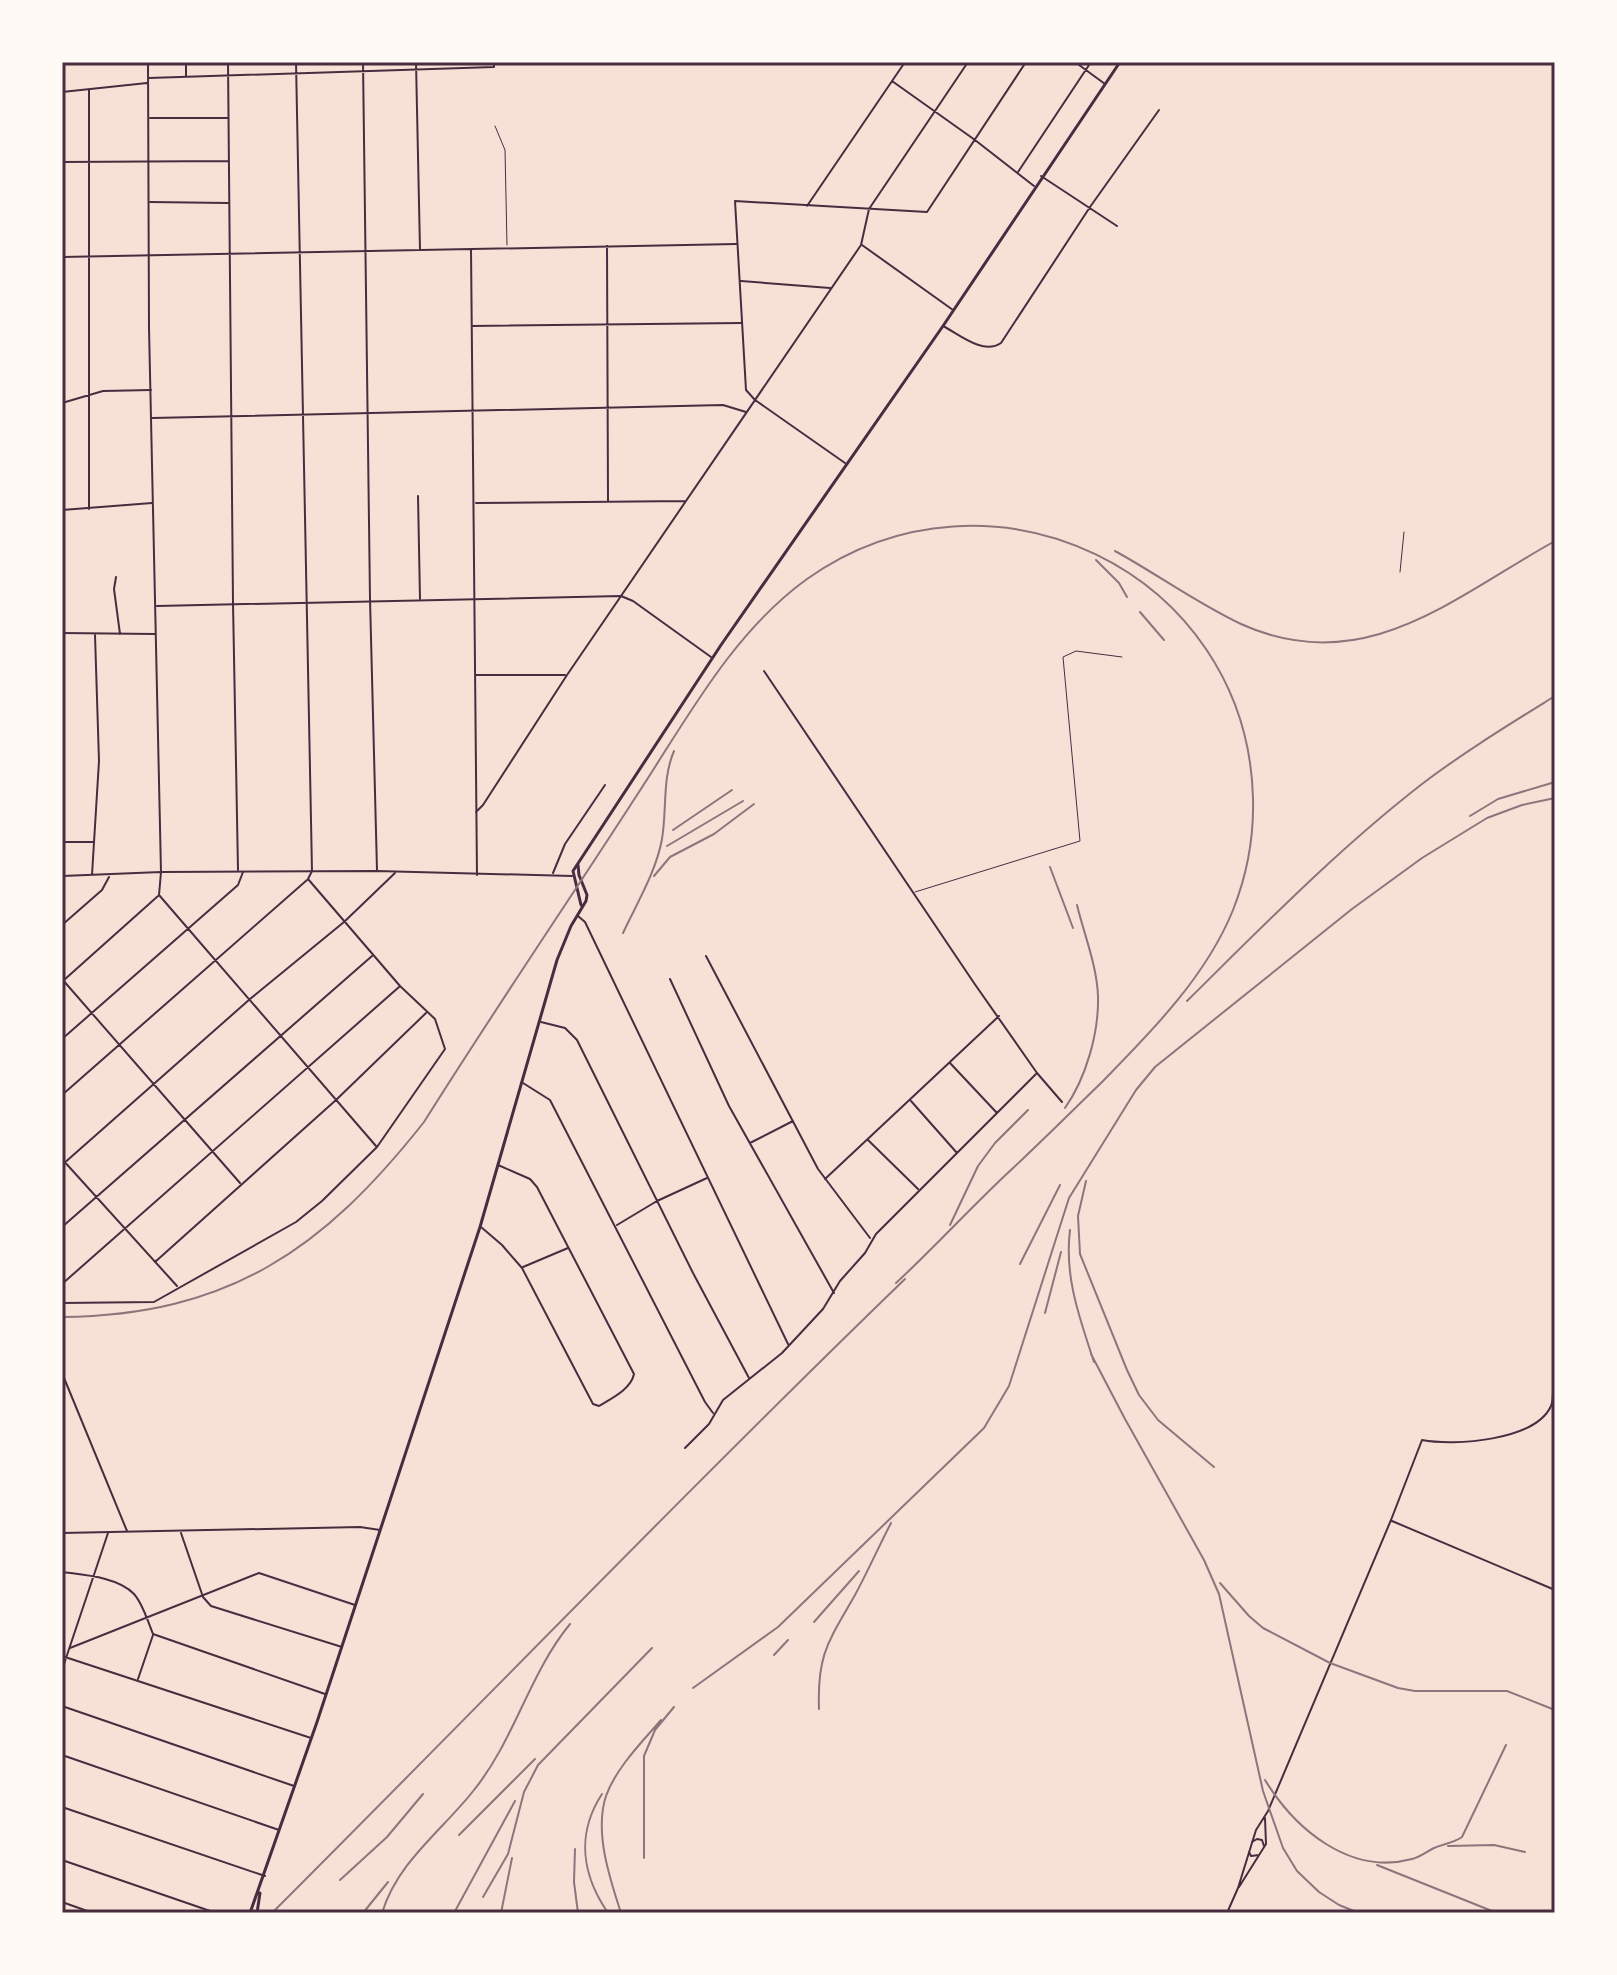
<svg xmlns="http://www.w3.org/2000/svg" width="1617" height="1975" font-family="'Noto Sans',sans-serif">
  <rect width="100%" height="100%" fill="#f7e1d7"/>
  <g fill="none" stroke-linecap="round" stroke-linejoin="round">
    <path stroke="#4a2c40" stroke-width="1" d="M495,126l10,24 2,95
      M1400,572l4,-40
      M915,892l165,-51 -17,-184 13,-6 46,6"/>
    <path stroke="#4a2c40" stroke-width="2" d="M186,62v14
      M228,62l5,541 5,267
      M363,62l7,537 7,271
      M416,62l4,188
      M1075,62l30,22
      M149,78l345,-11v-5
      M892,81l83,59 59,46
      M150,118h77
      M62,162l167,-1
      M1018,172l73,-110
      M1041,176l76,50
      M150,202l78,1
      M807,206l98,-144
      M862,245l91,65
      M607,246l1,255
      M471,249l6,626
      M62,257l674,-13
      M741,281l89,7
      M472,326l269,-3
      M943,326c17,9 40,29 58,17l89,-136 69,-97
      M62,403l41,-12 48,-1
      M152,418l571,-13 23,7
      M845,463l-90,-63 -9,-10 -11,-189 192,11 99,-150
      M418,496l2,103
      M476,503l210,-2
      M89,509v-419
      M62,510l90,-7
      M116,577l-2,12 6,45
      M62,633l93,1
      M764,671l210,312 63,90 25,29
      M475,675h90
      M476,812l7,-7 84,-130 294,-430 8,-36 99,-147
      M62,842h31
      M553,873l12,-29 40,-59
      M92,875l7,-114 -4,-126
      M62,876l99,-4 -2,23
      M159,895l217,251
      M578,916l7,6 203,422
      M62,925l40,-35 7,-13
      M706,956l112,213 52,69
      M62,979l178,204
      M670,979l59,127 105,187
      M64,980l94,-84
      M541,1022l24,6 12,12 116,233 56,105
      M62,1039l176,-154 5,-13
      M950,1063l47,50
      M523,1083l27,17 155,302 8,11
      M62,1095l245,-215
      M911,1101l46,52
      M868,1140l50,49
      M750,1143l43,-22
      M62,1159l115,127
      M62,1165l188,-166 94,-77 51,-49
      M825,1179l174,-163
      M617,1225l40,-24 50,-23
      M62,1227l310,-271
      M481,1227l21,18 20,23 71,136 6,2c13,-8 32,-17 35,-32l-97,-187 -7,-8 -32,-14
      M155,1262l181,-162 90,-87
      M523,1267l45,-19
      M62,1284l337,-297
      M62,1303l92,-1 142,-80 26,-21 55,-54 68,-98 -10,-30 -35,-33 -92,-107 4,-8 -16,-809
      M62,1373l65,158
      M685,1448l24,-24 14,-24 59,-47 41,-44 17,-28 25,-28 11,-19 160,-160
      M1392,1521l163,69
      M181,1533l22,64 8,9 131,41
      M62,1572c22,3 56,5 72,22 9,10 14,28 19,40l172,60
      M70,1648l189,-75 96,32
      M62,1656l249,82
      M62,1670l46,-137
      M138,1679l15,-44
      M62,1706l232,80
      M62,1755l217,75
      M62,1807l203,69
      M1252,1842l5,-3 5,1 2,6
      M1249,1852l2,4 8,-1
      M62,1860l154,53
      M1239,1887l27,-43 -1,-26
      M62,1902l31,11
      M1227,1913l11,-25 18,-58 12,-19 123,-291 31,-80c32,6 113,1 129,-34 4,-10 0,-22 4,-31"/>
    <path stroke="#4a2c40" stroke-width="2" d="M148,62l1,266 12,544 216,-1 195,5
      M62,92l85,-9
      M157,606l464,-10 12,5 78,56
      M62,1533l298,-6 20,3"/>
    <path stroke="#4a2c40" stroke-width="3" d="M581,905l-8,-34 148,-226 222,-319 177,-264
      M250,1913l67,-191 163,-495 77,-267 14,-34 15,-25 1,-6 -8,-20 -1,-10
      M257,1913l3,-20"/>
    <path stroke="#8f747c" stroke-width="2" d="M1115,551c42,23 83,53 126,73 123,56 213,-27 314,-83
      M1096,560l23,23 8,14
      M1140,612l24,28
      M1470,816l28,-17 57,-17
      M673,830l59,-40
      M667,846l76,-45
      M1050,867l23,61
      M654,876l16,-19 44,-23 40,-30
      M623,933c14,-30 33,-61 39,-94 5,-29 0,-60 12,-88
      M1187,1001c76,-75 150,-151 235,-217 42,-32 88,-60 133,-88
      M1065,1108c21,-30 34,-75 33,-112 -1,-30 -14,-62 -21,-91
      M1086,1181l-8,35 2,38 47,116 12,25 19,25 56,47
      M950,1225l28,-59 17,-23 33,-33
      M1070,1230c-6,47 10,89 24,132
      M1020,1264l40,-79
      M1045,1313l16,-61
      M62,1317c167,-2 261,-67 362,-195 69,-110 142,-217 213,-327 50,-76 95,-162 170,-216 183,-130 440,-8 446,219 1,37 -6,77 -20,112 -27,67 -82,122 -132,173 -30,29 -59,58 -89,86 -40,37 -76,77 -116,114
      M1091,1354l34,65 79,141 15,34 44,197 20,57 14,23 22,21 20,13 20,8
      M1220,1583l29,33 14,12 67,35 68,25 17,3h92l48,19
      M814,1622l45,-51
      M774,1655l14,-15
      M693,1688l85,-61 206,-199 25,-42 60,-188 67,-108 19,-23 197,-158 70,-51 65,-40 35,-13 33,-7
      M819,1709c-2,-56 10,-68 36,-114 13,-24 24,-49 36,-72
      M1265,1780c30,49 85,96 147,79 8,-2 14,-7 22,-11 10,-4 19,-5 28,-11l44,-92
      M602,1794c-26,40 -20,81 6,119
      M459,1835l76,-76
      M1448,1846l46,-1 31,7
      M575,1849l-1,33 4,31
      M644,1858v-102l11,-26 19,-23
      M1377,1865l120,48
      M340,1880l47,-43 36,-43
      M483,1897l25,-43 16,-62 14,-27 114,-117
      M272,1913c211,-211 418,-426 633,-634
      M363,1913l25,-31
      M382,1913c16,-52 60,-82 92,-123 41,-51 55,-116 96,-166
      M454,1913l61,-112
      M501,1913l11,-55
      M621,1913c-11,-34 -27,-81 -15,-117 10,-28 36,-54 55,-76"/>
  </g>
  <rect width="1617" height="1975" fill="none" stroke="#fffaf5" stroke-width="128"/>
  <rect x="64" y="64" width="1489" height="1847" fill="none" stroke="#4a2c40" stroke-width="3"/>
</svg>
